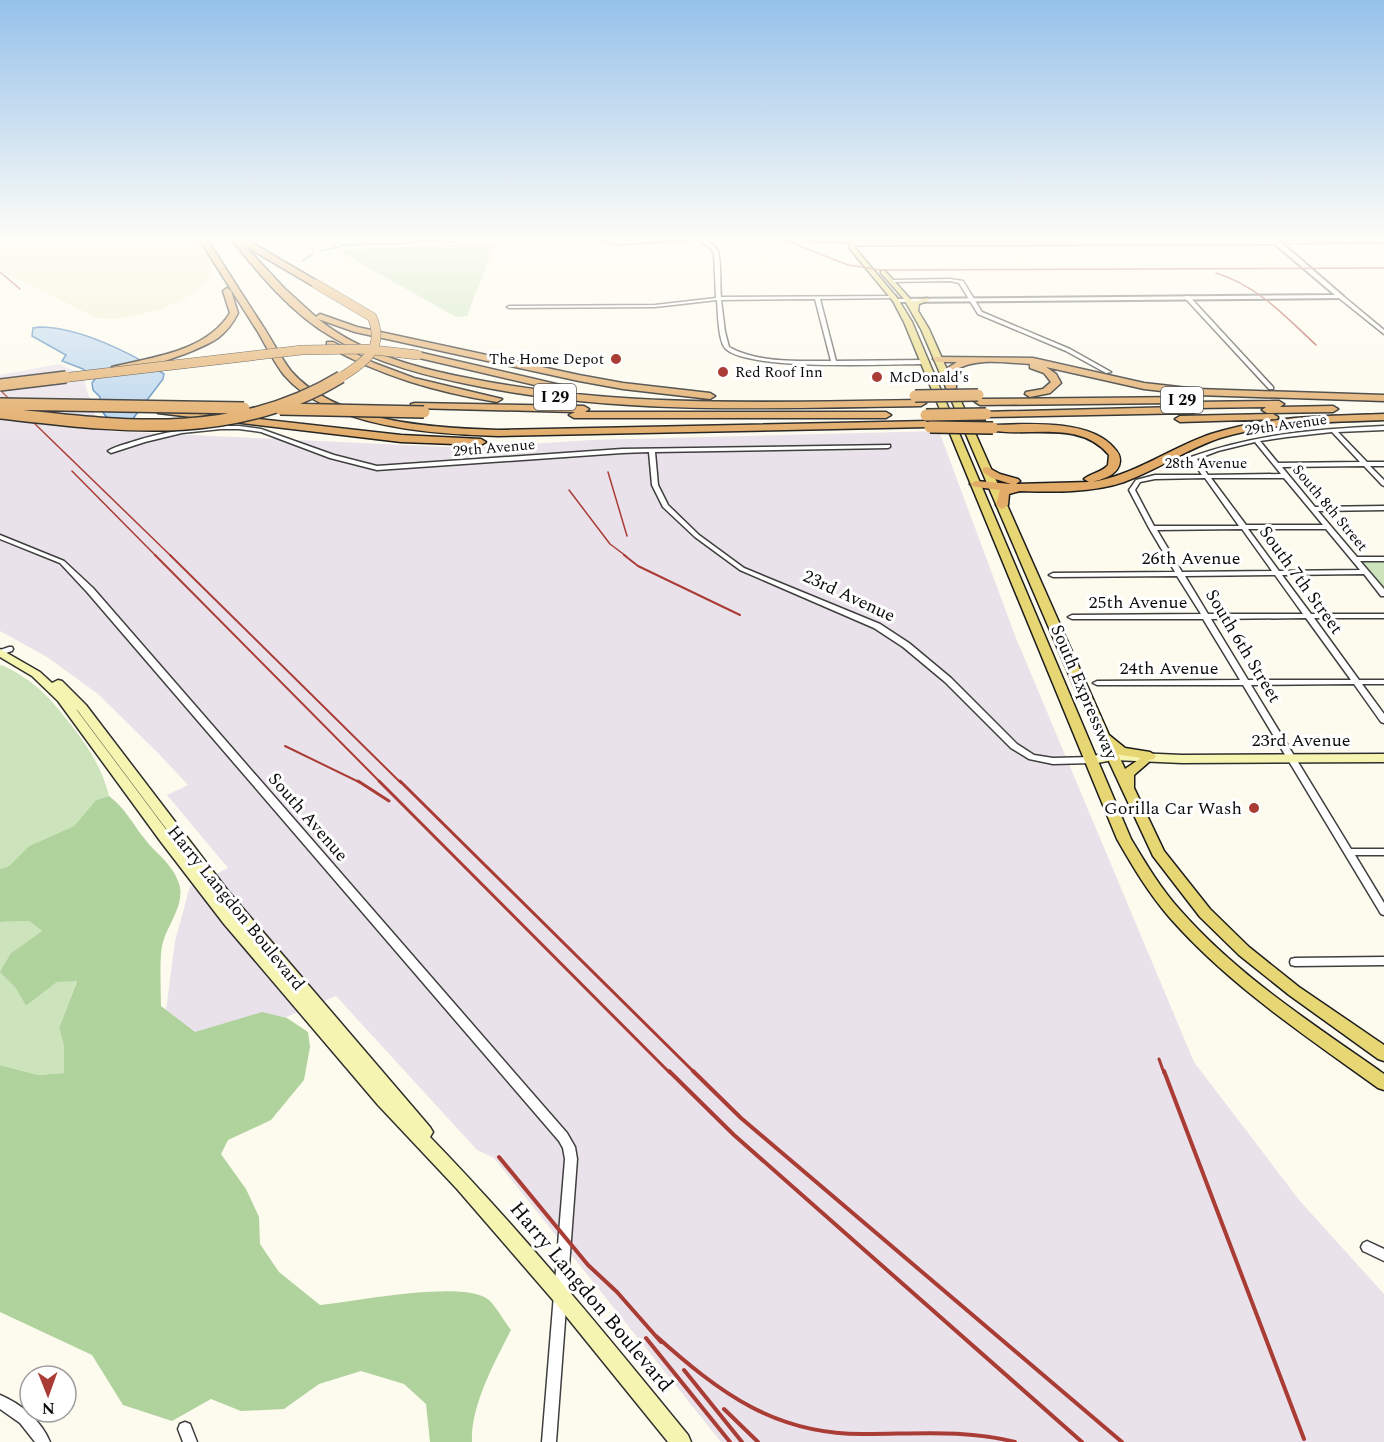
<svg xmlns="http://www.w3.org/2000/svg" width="1384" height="1442" font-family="Spectral,serif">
  <rect width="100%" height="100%" fill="#fdfbee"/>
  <path fill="#eae2ea" d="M59,364l23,10 13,42 12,15 363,17 121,-8 348,-9 77,207 178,424 106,139 84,93v148h-663l-227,-284 -17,-8 -141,-154 -61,26 -77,19 -32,-31 9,-69 15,-55 38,-18 -61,-73 21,-10 -30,-32 -60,-59 -51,-37 -47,-26v-256z"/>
  <path fill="#eff0d1" d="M16,244l185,1 10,16 -3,21 -24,17 -23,10 -30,8 -17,2 -17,-1 -97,-48v-25z"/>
  <path fill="#cce3bc" d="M495,243l-28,73 -11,1 -119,-67z
    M1355,559h29v35z
    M2,665c35,17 47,32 70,61 17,22 30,42 37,70l-13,4 -22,26 -45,20 -20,20 -9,3v-203z
    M29,921l13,10 -31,22 6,35 9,18 31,-24 20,-2 -18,48 5,18 1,27 -27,2 -38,-10v-143z"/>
  <path fill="#b0d29d" d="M109,796c16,12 23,27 35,42 11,15 27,24 34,43 9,21 -9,41 -15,61 -4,12 -2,49 -2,64l34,26 67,-20 25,6 21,14 2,15 -6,33 -33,40 -43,20 -7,14 25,35 13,28 1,27 19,28 41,33c33,-3 145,-26 169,-5 8,8 15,21 22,30 -16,31 -41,77 -39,112h-42l-4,-38 -22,-20 -43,-13 -42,13 -35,25 -43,2 -30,-12 -39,22 -49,-16 -31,-50 -92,-43v-247l38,10 26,-2v-27l-5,-18 18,-47 -20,1 -31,24 -10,-18 -16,-16 11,-19 31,-22 -13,-10 -29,1v-53l9,-3 20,-20 45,-20 22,-26z"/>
  <path fill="#b9d5ee" stroke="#4983bc" stroke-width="1.5" d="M40,327c39,0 91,26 124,47l-1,5 -31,41 -21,1c-8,-6 -12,-13 -11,-24l-7,-7 -1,-7 3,-4 -12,-10 -21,-8 4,-6 -34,-19 1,-8z"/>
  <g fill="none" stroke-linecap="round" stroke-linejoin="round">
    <path stroke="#4983bc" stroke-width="1.5" d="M321,251l25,-6 71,-2
      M303,261l10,-8"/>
    <g stroke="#3f3f3f" stroke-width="3">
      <path id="minor" d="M698,239c8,0 17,6 20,13 3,8 2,35 3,45l175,-1v2h-2l-74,1 16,62 90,-1 3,2 -3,2c-36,0 -177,7 -200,-15 -8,-7 -8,-38 -9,-49l-62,7 -146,1 -2,-1 2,-1 146,-1 61,-7 -2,-45 -4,-5zM815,299l16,62c-32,0 -74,2 -102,-14l-4,-15 -4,-32z
        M800,239l54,1 2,1 -2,1 -52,-1z
        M1384,240v2l-108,1 -2,-1 2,-1z
        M950,279l13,2 19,31 88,37 41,23 -5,1 -40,-22 -88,-37 -19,-31 -9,-2 -58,1 -2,-1 2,-1z
        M1185,296h4l84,91v2h-4l-84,-91z
        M1339,296h4l41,34v4l-45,-36z
        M221,426h18l22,3 73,26 43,11 245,-17 268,-4v2l-2,1 -233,4 3,33 10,20 31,30 45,33 136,56 29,19 42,35 66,66 17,11 19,3 39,-1 4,3 -4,3 -39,1 -24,-5 -18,-11 -66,-66 -42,-35 -29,-19 -134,-58 -45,-33 -32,-30 -11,-22 -3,-33 -27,1 -245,17 -47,-12 -69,-26 -22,-3h-18l-39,4 -37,9 -34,11 -3,-2c8,-5 18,-7 27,-10 28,-9 57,-13 86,-15z
        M1384,426v4l-46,2 29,30h17v4h-14l14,14v6l-2,-1 -18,-19 -82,1 33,40 69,-1v4l-66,1 39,46h27v4h-24l24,28v7h-3l-17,-22 -82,1 29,39h73v4h-70l45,62h25v4h-22l22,30v9l-3,-1 -27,-38 -103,1 100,164h33v6h-29l29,48v12l-3,-1 -138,-229h-146l-4,-2 4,-2 143,-1 -37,-61h-131l-4,-2 4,-2 129,-1 -24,-38 -124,1 -4,-2 4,-2 122,-1 -26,-44 -20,-38 7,-10 19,-5h47l-12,-17 1,-1c64,-23 126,-28 193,-31zM1332,432l28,30 -82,1 -18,-22 27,-4zM1255,442l26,32 -73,1 -11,-16 21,-8zM1205,478l34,48h-85l-19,-36 5,-8 15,-3zM1211,478h73l39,47h-77zM1242,529l30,42 -90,1 -25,-42zM1248,529h78l34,41 -81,1zM1275,575l28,39h-95l-23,-38zM1306,618l45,62h-103l-37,-61z
        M0,535l64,26 29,27 474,545 8,14 2,12 -21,283h-14l23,-283 -2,-11 -4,-7 -472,-549 -27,-29 -60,-24z
        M9,647h3l1,2 -1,2 -12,4v-5z
        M1384,957v8l-89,1 -4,-1 -1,-3 1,-3 4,-1z
        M1367,1241l17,8v12l-21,-10 -2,-4 2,-4z
        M0,1395c21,9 41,25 50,47h-15l-15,-19 -20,-14z
        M185,1422l5,2 7,18h-14l-5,-13 2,-5z"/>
    </g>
    <g stroke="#3f3f3f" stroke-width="4">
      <path id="tertiary" d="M404,239h53l-2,2z
        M595,239h99l-75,5z
        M1271,239h6l66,57v2l-447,4 -3,-2 1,-1 441,-4 -60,-51 -424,1 -3,-2 3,-2 420,-1z"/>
    </g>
    <g stroke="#2e2e2e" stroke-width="3">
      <path id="secondary" d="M0,649l40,23 12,11 6,-3 4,1 24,24 142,186 202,236 3,5 -3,5c92,95 175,196 258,298l3,7h-23l-115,-142 -96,-111 -79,-84 -154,-181 -63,-82 -103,-141 -26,-25 -32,-19zM76,709l2,2 98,131 -5,-6z
        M1113,752l69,3 202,-1v8l-202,1 -69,-3 -21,4 -6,-4 2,-3z"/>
    </g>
    <g stroke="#1d1d1d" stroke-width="3">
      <path id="primary" d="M848,239h6l2,10 42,50 14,23 219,517c15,25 30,50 49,71 58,66 133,114 204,164v16l-6,-2c-72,-52 -148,-102 -208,-170 -21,-24 -37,-51 -53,-79l-213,-517 -11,-21 -43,-52z
        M881,271h4l28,31 14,-4 3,2 -11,4 -1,7 11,18 180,406 16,13 25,4 6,4 -2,3 -6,1 1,2 -15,13v13l30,63 46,58 39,38 50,40 85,58v16l-6,-2 -89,-64 -50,-40 -39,-38 -47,-61 -80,-172 -152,-355 -17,-30 -23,-26zM1118,754l3,1 20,3 -16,11z"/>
    </g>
    <g stroke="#1d1d1d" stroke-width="3">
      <path id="motorway" d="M199,239h8c19,30 38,60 57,89 9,14 17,30 27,43 45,52 143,57 207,59l431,-9 5,3 -5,3 -431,9c-65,-2 -168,-8 -214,-61 -10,-13 -18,-29 -26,-43 -20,-31 -39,-62 -59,-93z
        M231,239h8l3,4 7,-2 70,41v4h-6l-68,-40 39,42 32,29 4,-3 37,13 222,48 44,8 87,10 5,3 -5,3 -87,-10 -44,-8 -224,-49 -37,-13c45,36 105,51 160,61 146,28 295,22 443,20l5,3 -5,3c-147,2 -294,9 -439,-19 -52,-10 -105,-23 -150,-50 -40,-23 -72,-62 -101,-98z
        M227,288l4,3 7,22c-5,10 -11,18 -20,25 -19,13 -84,36 -106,33v-4c40,-10 94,-15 118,-54l-7,-22z
        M327,342h6l41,21 40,15 88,21 -5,3c-61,-10 -116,-26 -170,-56z
        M418,352l151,35 5,3 -5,3 -154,-36 -2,-2z
        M935,357l98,1 111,25 53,6 187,6v6l-187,-6 -53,-6 -98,-22 10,7 5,9 -11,10 -20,4 -5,-3 1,-2 17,-3 8,-7 -7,-9 -14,-5v-4c-23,-1 -54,-7 -74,6v18l-5,3 -5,-3v-19l11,-7h-19l-5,-3z
        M1189,397l4,1v4l86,-1 5,3 -4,3 53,-1 5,3 -5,3 -66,1 -5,-3 4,-3 -70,1v4l-4,1 -206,4 -4,-1v-4l195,-5 -1,-4 -196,2 -5,-3 5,-3z
        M415,403l169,3 5,3 -4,3h301l5,3 -5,3h-312l-5,-3 6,-3 -164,-4v-4z
        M162,408l239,27 80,4 5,3 -5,3 -80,-3 -243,-29 -1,-2z
        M1273,414l5,3 -1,2 -97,3 -5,-3 5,-3z
        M1384,414v6c-54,2 -111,2 -164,18 -33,11 -63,32 -96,44 -33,11 -70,10 -104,9l-11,3 -1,11 -6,4 -6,-4 4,-15 -24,-3 -6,-3 6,-3 35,3 -19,-6 -9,-6v-4l4,-1 13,7 18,5 2,2 -4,3 73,-2 -5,-3c7,-6 17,-6 24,-14l1,-10c-30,-36 -80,-17 -120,-25v-4l4,-1c35,-1 97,-6 121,23 4,4 6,7 6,13 -1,14 -17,18 -28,21 43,-7 78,-34 119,-48 55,-18 115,-18 173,-20z"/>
    </g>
    <use href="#minor" fill="#fff" fill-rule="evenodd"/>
    <use href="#tertiary" fill="#fff" fill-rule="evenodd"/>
    <use href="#secondary" fill="#f5f4b1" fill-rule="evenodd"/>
    <use href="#primary" fill="#e7d674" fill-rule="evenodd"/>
    <use href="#motorway" fill="#e2ab67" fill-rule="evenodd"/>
    <path stroke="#aa3c36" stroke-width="1.5" d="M782,239l66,26 33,5 503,-2
      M0,272l20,17
      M1216,273c42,13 69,43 100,72
      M0,390l171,166
      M72,471l84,85
      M608,472l19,64
      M569,490l41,54 16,12"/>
    <path stroke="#aa3c36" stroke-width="2" d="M155,555l226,228
      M170,555l231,228
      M624,555l14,11 102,49
      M285,746l76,37"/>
    <path stroke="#aa3c36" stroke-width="3" d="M358,781l31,20
      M379,781l291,292
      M400,781l295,292
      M1159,1059l5,14"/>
    <path stroke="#aa3c36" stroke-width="4" d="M669,1071l65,64 348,307
      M693,1071l48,47 381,324
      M1164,1071l140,368
      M499,1157l89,108 29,27 44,50
      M656,1336c64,57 119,99 209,98 50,0 101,-5 150,8
      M646,1338l84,104
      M684,1370l58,72
      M724,1409l34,33"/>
    <g stroke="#1d1d1d" stroke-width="10" stroke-linecap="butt">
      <path id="motorway-bridge-far1" d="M316,284l56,33c14,32 -9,47 -34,62
        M53,379l249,-29 63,-1 53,6"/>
    </g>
    <g stroke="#1d1d1d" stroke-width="14" stroke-linecap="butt">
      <path id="motorway-bridge" d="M0,385l66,-8
        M915,396l63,-1
        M0,404l244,4
        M280,409l144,3
        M0,413c118,13 233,30 341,-36
        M926,415l60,-1
        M930,427l63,1"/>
    </g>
    <use href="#motorway-bridge-far1" stroke="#e2ab67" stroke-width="9"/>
    <use href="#motorway-bridge" stroke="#e2ab67" stroke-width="11"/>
  </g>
  <linearGradient id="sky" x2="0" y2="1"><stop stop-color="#95c1ea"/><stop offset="0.54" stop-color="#fefdf7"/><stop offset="1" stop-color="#fefdf7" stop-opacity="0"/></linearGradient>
  <rect width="1384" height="441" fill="url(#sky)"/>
  <g fill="#aa3c36" stroke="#fff" stroke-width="2">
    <circle cx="616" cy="359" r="6"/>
    <circle cx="723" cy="372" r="6"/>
    <circle cx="877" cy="377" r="6"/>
    <circle cx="1254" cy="808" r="6"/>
  </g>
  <g text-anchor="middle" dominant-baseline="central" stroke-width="6" stroke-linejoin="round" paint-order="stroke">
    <g font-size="15" fill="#0c0c0c" stroke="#fff" text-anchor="start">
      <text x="604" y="359" text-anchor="end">The Home Depot</text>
      <text x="735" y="372">Red Roof Inn</text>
      <text x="889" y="377">McDonald's</text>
    </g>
    <g font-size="15" fill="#0c0c0c" stroke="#fff">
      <text transform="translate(1286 425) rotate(-8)">29th Avenue</text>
      <text transform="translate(494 448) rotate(-5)">29th Avenue</text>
      <text x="1206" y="463">28th Avenue</text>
      <text transform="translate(1330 508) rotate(50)">South 8th Street</text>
    </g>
    <g fill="#fff" stroke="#555" stroke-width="1.5">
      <rect x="534" y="384" width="42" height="26" rx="4.5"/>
      <rect x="1161" y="387" width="42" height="26" rx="4.5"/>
    </g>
    <g font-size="16" font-weight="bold" fill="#0c0c0c">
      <text x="555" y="397">I 29</text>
      <text x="1182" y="400">I 29</text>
    </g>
    <g font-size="18" fill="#0c0c0c" stroke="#fff">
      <text x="1191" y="558">26th Avenue</text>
      <text transform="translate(1301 580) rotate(54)">South 7th Street</text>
      <text transform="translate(849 596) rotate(25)">23rd Avenue</text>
      <text x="1138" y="602">25th Avenue</text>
      <text transform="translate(1243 646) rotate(59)">South 6th Street</text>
      <text x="1169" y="668">24th Avenue</text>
      <text transform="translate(1084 692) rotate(67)">South Expressway</text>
      <text x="1301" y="740">23rd Avenue</text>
      <text transform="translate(308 817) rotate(49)">South Avenue</text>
      <text transform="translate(236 908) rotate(51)">Harry Langdon Boulevard</text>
    </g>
    <g font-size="18" fill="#0c0c0c" stroke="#fff" text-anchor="end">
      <text x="1242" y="808">Gorilla Car Wash</text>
    </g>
    <g font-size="21" fill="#0c0c0c" stroke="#fff">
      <text transform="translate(591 1297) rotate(50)">Harry Langdon Boulevard</text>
    </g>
  </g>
  <g transform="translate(48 1394) rotate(179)"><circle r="28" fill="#ffffff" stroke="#9e9e9e" stroke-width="1.5"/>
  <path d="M0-4.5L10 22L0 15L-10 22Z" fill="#aa3c36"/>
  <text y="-9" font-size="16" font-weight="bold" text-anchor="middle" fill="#0c0c0c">N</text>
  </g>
</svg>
